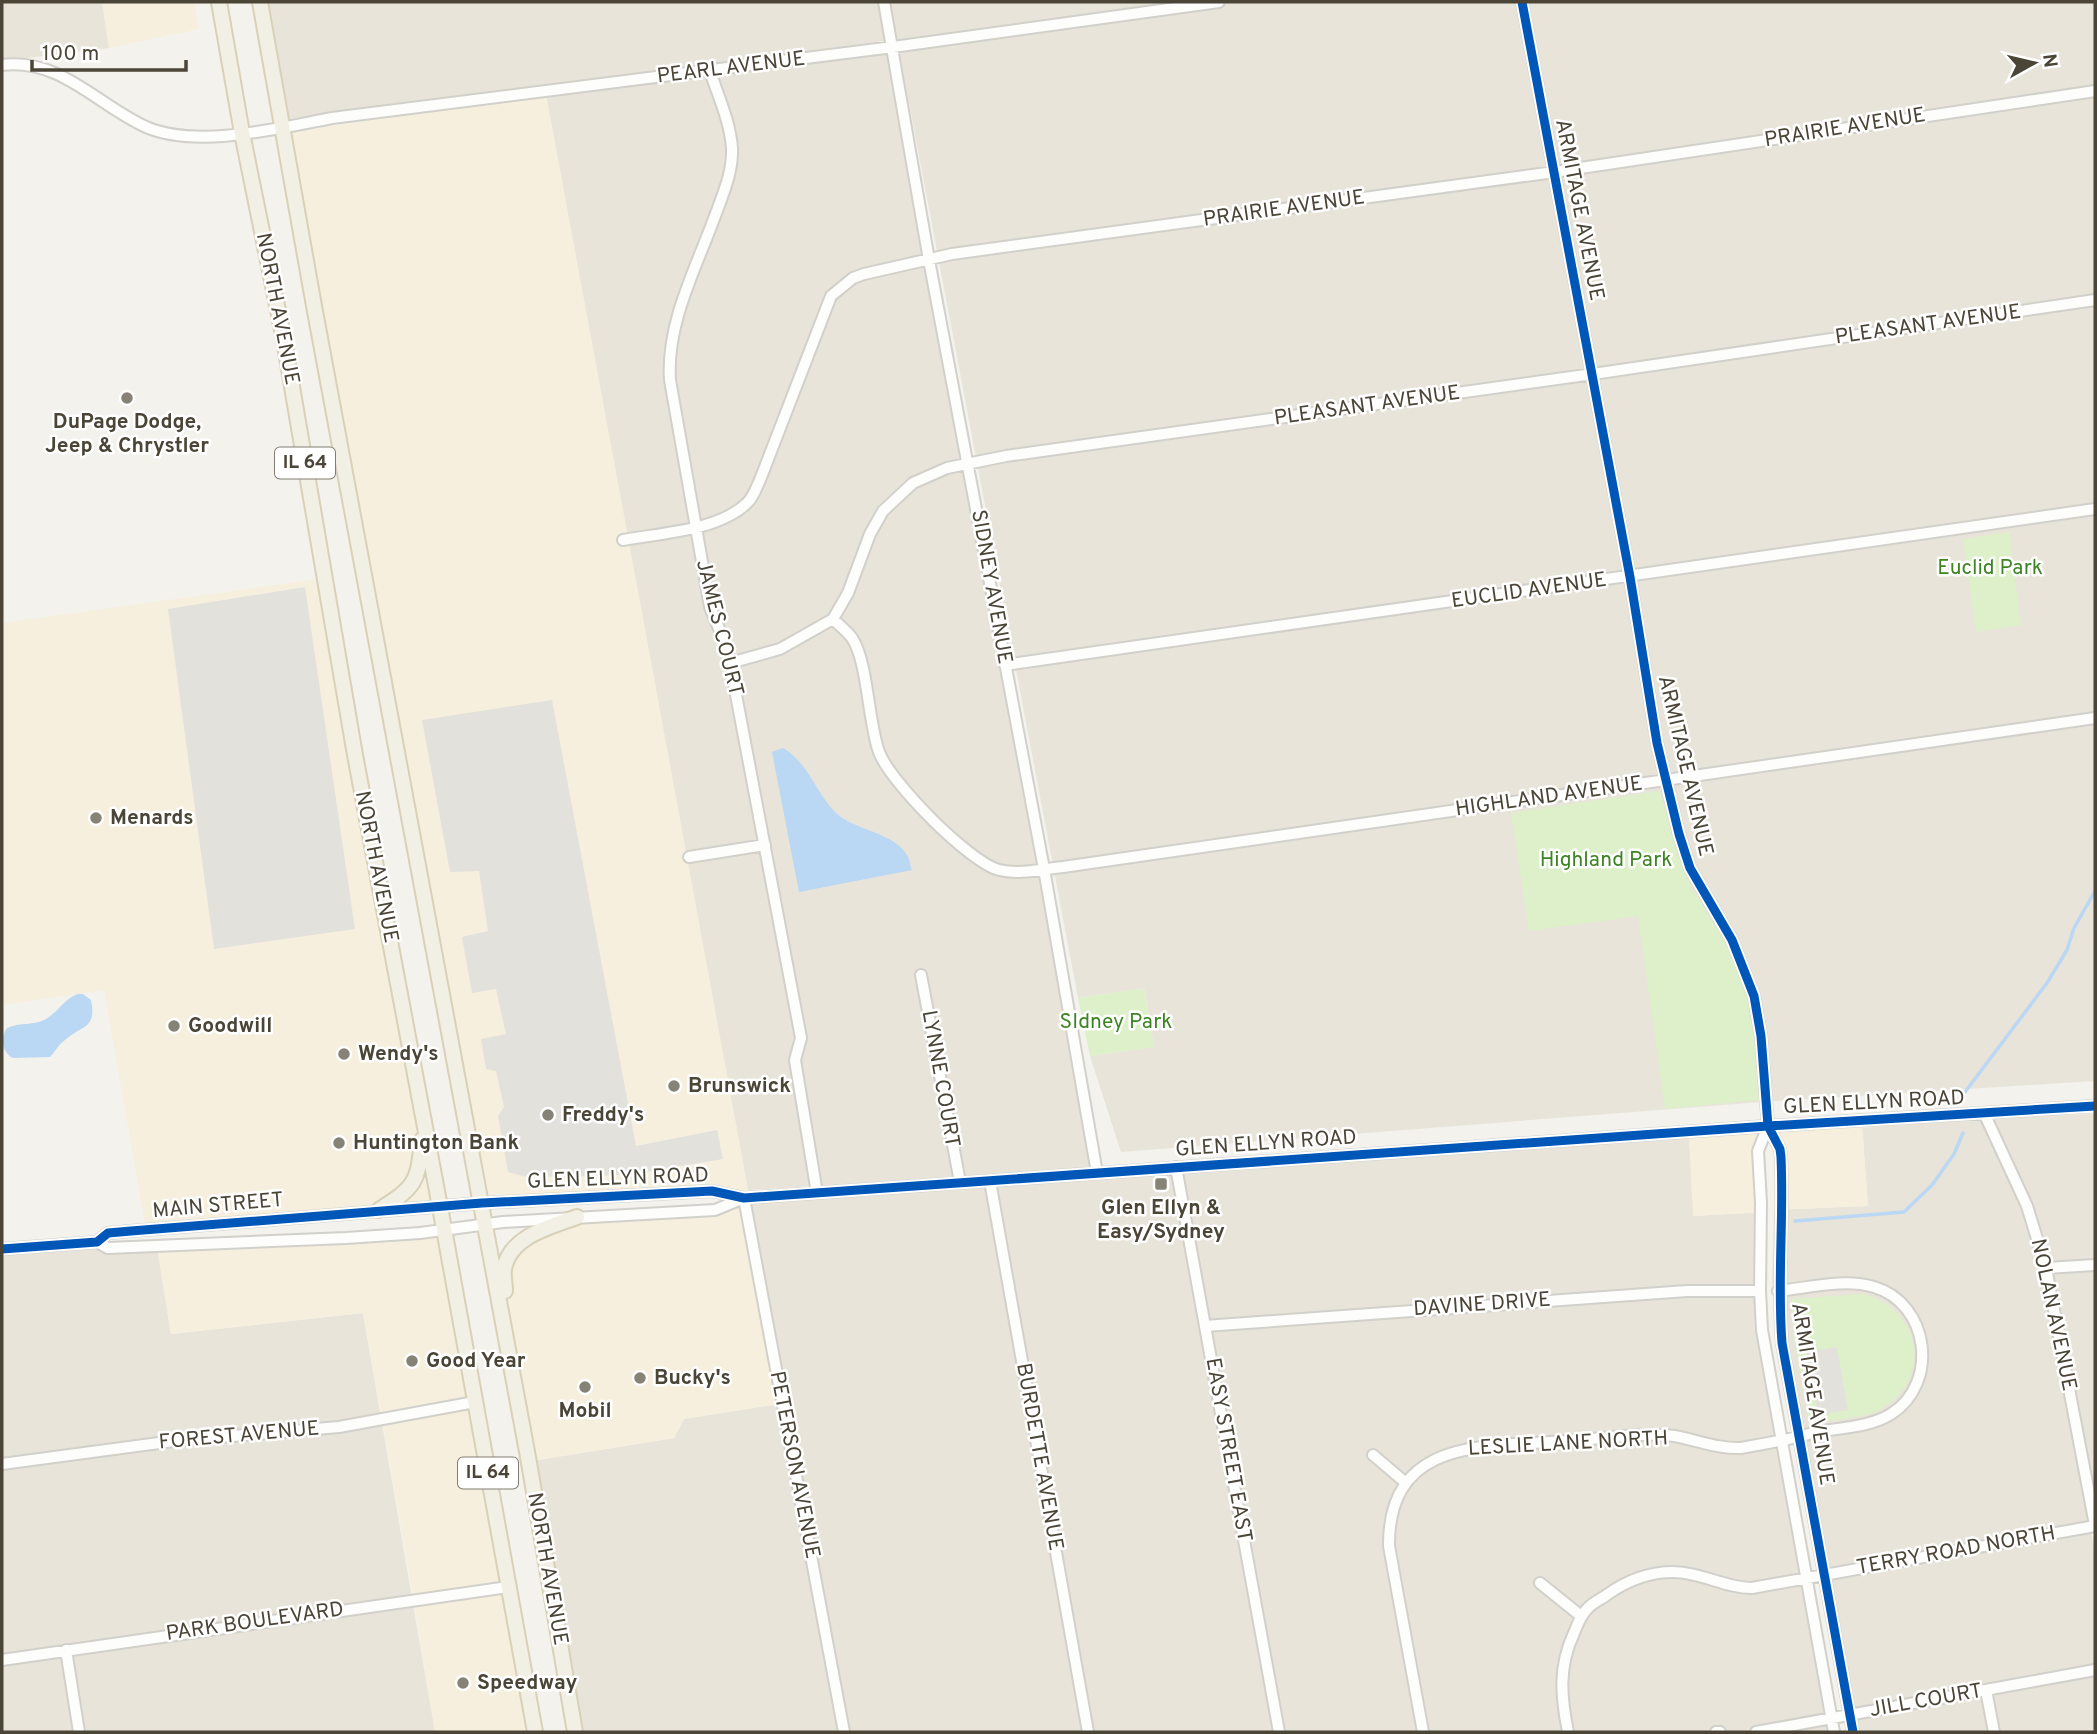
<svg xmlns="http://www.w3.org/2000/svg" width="2097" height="1734" font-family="Overpass,sans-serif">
  <rect width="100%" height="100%" fill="#f3f2ec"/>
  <path fill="#e8e4d9" d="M2,2h100l7,46 -107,13z
    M267,2h611l7,39 -597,78z
    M890,2h1205v1079l-333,21 -641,50 -31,-96 64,-9 -10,-59 -66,10z
    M889,52l203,1117 -344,21 -202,-1095z
    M2095,1114v398l-47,-246 -57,-149z
    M1982,1117l50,113 12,43 51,281v178h-249l-70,-383 -4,-67 2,-72 94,-4 -6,-78z
    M1689,1136l5,80 72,-4 -3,91 3,49 67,380h-1250l-51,-271 142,-23 10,-19 95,-15 -37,-202z
    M157,1247l14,87 192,-21 72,419h-433v-477l67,-6z"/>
  <path fill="#f6efde" d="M102,2h92l5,27 -90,19z
    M546,95l107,577 95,518 -259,5 -95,-481 -105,-582z
    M318,579l115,624 -288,21 -41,-234 -102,15v-382z
    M1862,1123l6,83 -94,4 -2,-81z
    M1766,1132v80l-73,4 -4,-80z
    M742,1202l37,202 -95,15 -10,19 -142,23 -17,-93 -5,-60 -2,-38 8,-18 20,-15 43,-16z
    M439,1234l64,347 -90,13 -50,-281 -192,21 -14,-87z
    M506,1590l26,142h-97l-21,-130z"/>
  <path fill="#ddf0ca" d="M2009,532l12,93 -45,7 -13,-93z
    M1660,791l26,86 48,81 20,63 5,79 -94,9 -27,-193 -109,15 -18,-118z
    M1144,988l10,59 -64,9 -12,-58z
    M1863,1294c57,15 70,81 20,114 -15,10 -54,12 -73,16l-15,-79 -4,-46z"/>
  <path fill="#e2e1dc" d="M305,587l50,342 -141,20 -46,-340z
    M552,700l84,446 81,-16 6,29 -82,14 -40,3 -74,1 -19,-5 -10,-56 6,-9 -8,-36 -10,-2 -5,-30 25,-5 -10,-45 -24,4 -10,-56 26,-6 -9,-60 -29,1 -28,-152z
    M1837,1347l11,63 -30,5 -11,-63z"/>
  <path fill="#bad7f4" d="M783,748c26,15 33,46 54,66 20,17 56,18 70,41 3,4 3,11 5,15l-113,22 -27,-140z
    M78,994h5l8,6c6,29 -9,25 -26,40 -7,5 -10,12 -15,17l-37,1c-11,-5 -13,-20 -6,-30 13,-6 27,-2 39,-9 12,-7 18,-20 32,-25z"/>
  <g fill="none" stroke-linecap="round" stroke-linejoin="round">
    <path stroke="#bad7f4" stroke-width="3.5" d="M1962,1096l85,-113 20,-33 7,-22 21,-37
      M1795,1221l109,-9 28,-27 22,-31 9,-21"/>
    <g stroke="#d1d0ca" stroke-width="14">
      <path id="minor" d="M884,2l45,258 115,609 53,304
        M1522,2l108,575 27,166 22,91 11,34 42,72 22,56 7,40 7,90 12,23 1,8c3,63 -4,124 1,186l71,389
        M2,65c59,-7 95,40 144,62 51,22 133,1 186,-9l561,-71 326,-45
        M710,71c8,25 20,50 22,77 1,24 -9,46 -17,68 -19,52 -49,108 -45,164l40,227 15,36 5,20 71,375 -6,22 22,133
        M623,540c38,-7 95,-9 124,-37 6,-5 9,-15 13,-23l71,-184 22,-18 11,-4 88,-20 602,-82 541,-81
        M833,619c6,6 14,12 19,19 16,24 16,84 27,114 11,30 90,110 120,118 20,5 44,-1 64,-3l1032,-149
        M730,663l50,-14 53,-30 15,-26 22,-59 13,-23 30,-28 34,-15 59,-12 587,-82 502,-74
        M1005,665l1090,-156
        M689,857l76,-12
        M921,975l39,207
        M1984,1113l43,93 19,62 49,257
        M1768,1126l-10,25 3,52 -1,88 2,39 72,402
        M1176,1167l103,565
        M990,1181l98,551
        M744,1198l100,534
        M97,1242l11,6 238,-10 74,-5 83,-11 212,-12 29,-12
        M2,1249l95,-7 11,-9 23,-2 351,-28 230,-12 32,7 1024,-72 327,-20
        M2046,1268l49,-3
        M1205,1326l482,-35h73
        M1373,1455l33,28
        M2,1464l172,-23 165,-14 136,-25
        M1540,1583l41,33
        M66,1650l13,82
        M2,1660l506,-73
        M1986,1690l8,42
        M1423,1732l-34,-186c-1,-110 99,-99 178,-105 30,-2 78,-9 107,-5 23,4 44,13 67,12 23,-4 46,-8 68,-14 27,-7 58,-5 82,-20 49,-31 38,-111 -17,-127 -30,-9 -66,1 -96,4
        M1568,1732c-7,-35 -10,-65 6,-99 4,-10 8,-20 16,-27 6,-5 13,-8 18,-12 20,-14 42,-22 65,-22 28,0 52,16 79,16l343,-62
        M1716,1732h4
        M1756,1732l339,-62"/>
    </g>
    <g stroke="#d8d1b8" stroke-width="18">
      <path id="major" d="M219,2l23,131 42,207 71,415 85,452 95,525
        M260,2l54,304 214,1151 47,275
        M379,1210c36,-23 39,-27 43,-70
        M505,1291c0,-7 -2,-15 -1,-22 6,-33 46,-42 73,-52"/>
    </g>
    <use href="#minor" stroke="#fdfdfc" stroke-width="10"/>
    <use href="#major" stroke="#f2f0e5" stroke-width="14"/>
    <g stroke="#fff" stroke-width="13">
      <path id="cycleway" d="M1522,2l108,575 27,166 22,91 11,34 42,72 22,56 7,40 7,90 12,23 1,8c3,63 -4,124 1,186l71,389
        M2,1249l95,-7 11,-9 23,-2 351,-28 230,-12 32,7 1024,-72 327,-20"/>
    </g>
    <use href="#cycleway" stroke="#0057b8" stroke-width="9"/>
  </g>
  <g fill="#868276" stroke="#fff" stroke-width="2.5">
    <circle cx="127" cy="398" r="7"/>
    <circle cx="96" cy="818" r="7"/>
    <circle cx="174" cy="1026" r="7"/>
    <circle cx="344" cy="1054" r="7"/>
    <circle cx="674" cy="1086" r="7"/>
    <circle cx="548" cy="1115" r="7"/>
    <circle cx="339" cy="1143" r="7"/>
    <rect x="1154" y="1177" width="14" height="14" rx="3.5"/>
    <circle cx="412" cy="1361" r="7"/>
    <circle cx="640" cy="1378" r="7"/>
    <circle cx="585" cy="1387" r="7"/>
    <circle cx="463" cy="1683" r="7"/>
  </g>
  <g text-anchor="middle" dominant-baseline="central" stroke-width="5" stroke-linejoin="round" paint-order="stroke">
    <g fill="#fff" stroke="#817d73" stroke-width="2">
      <rect x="275" y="447.5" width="60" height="31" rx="5"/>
      <rect x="458" y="1457.5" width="60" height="31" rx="5"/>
    </g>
    <g font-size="19" font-weight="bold" fill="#4b4537">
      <text x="305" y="463">IL 64</text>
      <text x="488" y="1473">IL 64</text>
    </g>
    <g font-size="21" fill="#4b4537" stroke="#fff">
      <text transform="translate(731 68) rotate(-7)">PEARL AVENUE</text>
      <text transform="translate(1845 128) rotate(-9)">PRAIRIE AVENUE</text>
      <text transform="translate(1284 209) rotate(-8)">PRAIRIE AVENUE</text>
      <text transform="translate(1579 210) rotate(79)">ARMITAGE AVENUE</text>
      <text transform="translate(277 309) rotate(79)">NORTH AVENUE</text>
      <text transform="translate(1928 325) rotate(-8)">PLEASANT AVENUE</text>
      <text transform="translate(1367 406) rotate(-8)">PLEASANT AVENUE</text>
      <text transform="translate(991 587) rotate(80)">SIDNEY AVENUE</text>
      <text transform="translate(1529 591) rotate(-8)">EUCLID AVENUE</text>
      <text transform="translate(719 628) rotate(76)">JAMES COURT</text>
      <text transform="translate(1685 766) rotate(77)">ARMITAGE AVENUE</text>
      <text transform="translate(1549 797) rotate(-8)">HIGHLAND AVENUE</text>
      <text transform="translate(376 867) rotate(79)">NORTH AVENUE</text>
      <text transform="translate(940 1079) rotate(80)">LYNNE COURT</text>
      <text transform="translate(1874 1103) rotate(-3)">GLEN ELLYN ROAD</text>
      <text transform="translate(1266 1144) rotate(-4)">GLEN ELLYN ROAD</text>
      <text transform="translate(618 1179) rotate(-2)">GLEN ELLYN ROAD</text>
      <text transform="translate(218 1206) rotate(-5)">MAIN STREET</text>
      <text transform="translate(1482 1305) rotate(-4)">DAVINE DRIVE</text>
      <text transform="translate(2053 1315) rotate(78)">NOLAN AVENUE</text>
      <text transform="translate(1812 1394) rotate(81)">ARMITAGE AVENUE</text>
      <text transform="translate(239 1436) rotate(-5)">FOREST AVENUE</text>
      <text transform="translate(1568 1444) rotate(-3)">LESLIE LANE NORTH</text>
      <text transform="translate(1228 1450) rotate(80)">EASY STREET EAST</text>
      <text transform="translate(1039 1457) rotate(80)">BURDETTE AVENUE</text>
      <text transform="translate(794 1465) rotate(79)">PETERSON AVENUE</text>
      <text transform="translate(1956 1551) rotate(-10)">TERRY ROAD NORTH</text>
      <text transform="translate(547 1569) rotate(80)">NORTH AVENUE</text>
      <text transform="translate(255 1622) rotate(-8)">PARK BOULEVARD</text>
      <text transform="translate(1926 1701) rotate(-10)">JILL COURT</text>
    </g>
    <g font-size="21" font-weight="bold" fill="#4b4537" stroke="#fff" text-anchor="start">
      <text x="127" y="422" text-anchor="middle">DuPage Dodge,<tspan x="127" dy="24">Jeep &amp; Chrystler</tspan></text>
      <text x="110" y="818">Menards</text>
      <text x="188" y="1026">Goodwill</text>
      <text x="358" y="1054">Wendy's</text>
      <text x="688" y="1086">Brunswick</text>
      <text x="562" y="1115">Freddy's</text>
      <text x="353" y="1143">Huntington Bank</text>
      <text x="1161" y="1208" text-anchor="middle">Glen Ellyn &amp;<tspan x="1161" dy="24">Easy/Sydney</tspan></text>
      <text x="426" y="1361">Good Year</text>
      <text x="654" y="1378">Bucky's</text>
      <text x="585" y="1411" text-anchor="middle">Mobil</text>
      <text x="477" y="1683">Speedway</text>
    </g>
    <g font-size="21" fill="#3d8423" stroke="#fff">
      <text x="1990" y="568">Euclid Park</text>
      <text x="1606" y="860">Highland Park</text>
      <text x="1116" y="1022">SIdney Park</text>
    </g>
  </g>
  <rect width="2097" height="1734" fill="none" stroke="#4b4537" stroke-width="7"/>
  <g transform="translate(2034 63) rotate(82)" stroke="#ffffff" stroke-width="5" paint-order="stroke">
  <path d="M0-5L12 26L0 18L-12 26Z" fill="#4b4537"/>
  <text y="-10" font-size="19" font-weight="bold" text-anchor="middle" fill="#4b4537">N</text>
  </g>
  <path d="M32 60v10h154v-10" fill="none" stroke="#4b4537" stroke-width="3.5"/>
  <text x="42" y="60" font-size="21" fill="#4b4537" stroke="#ffffff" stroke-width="5" paint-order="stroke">100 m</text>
</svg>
